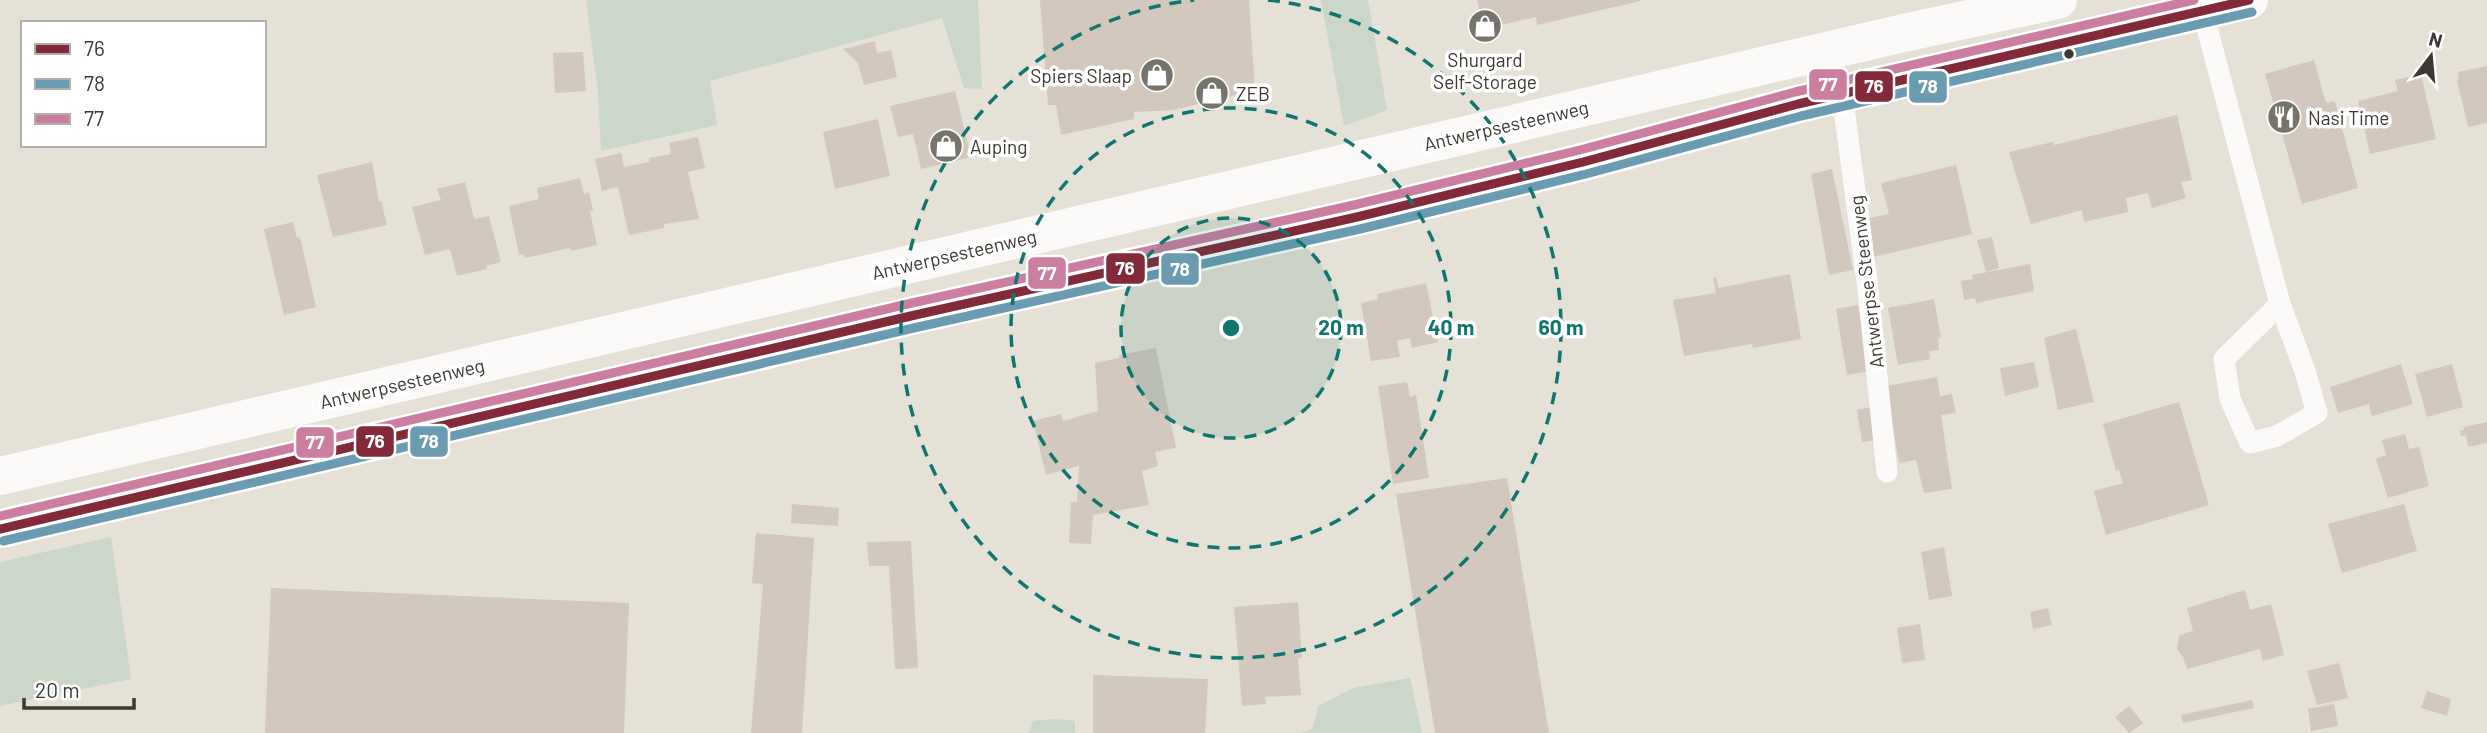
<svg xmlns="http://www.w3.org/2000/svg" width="2487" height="733" font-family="Barlow,sans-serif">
  <rect width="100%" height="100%" fill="#e5e1d7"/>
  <path fill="#cbd7c9" d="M586,0h392l4,89 -18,-1 -22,-70 -232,63 7,44 -116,26 -3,-59z
    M1321,0h47l19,110 -43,16z
    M111,537l20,142 -131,27v-144z
    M1410,678l12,55h-123l14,-4 5,-23 35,-18z
    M1056,719l19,2v12h-46l4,-12z"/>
  <path fill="#d2c8be" d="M1040,0h209l6,91 -82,19 -39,2v7l-73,16 -5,-30h-8z
    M1477,0h163v1l-103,24 -1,-8 -40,9 -4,9 -9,2 -7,-4 -1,-9 6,-8z
    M875,41l2,12 14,-3 6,27 -33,8 -6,-22 -15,-14z
    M583,52l3,39 -31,2 -2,-40z
    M2314,60l12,43 9,-2 23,87 -56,16 -37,-130z
    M2487,66v57l-19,4 -11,-47 2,-1 -1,-7z
    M2421,74l15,65 -66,15 -12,-53 40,-10 -3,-11z
    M955,91l16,66 -50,12 -8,-35 -15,3 -8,-31z
    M2177,115l15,65 -11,2 5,16 -34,10 -4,-15 -22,5 2,14 -44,10 -2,-12 -51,14 -22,-72 44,-10 1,3z
    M878,119l12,57 -55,13 -12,-57z
    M698,137l7,31 -17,4 11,47 -35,5v4l-35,7 -11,-48 -16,4 -7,-32 26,-6 3,14 25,-5v-4l22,-4 -2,-11z
    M372,162l7,40 2,-1 6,24 -54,12 -16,-62z
    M1956,165l16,69 -99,23 -9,-38 25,-5 -8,-31z
    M1832,169l21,101 -24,5 -18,-101z
    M580,178l4,16 5,-2 4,19h-3l7,34 -26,6 -1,-3 -45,10 -1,-4 -5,1 -10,-49 30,-7 -2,-11z
    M465,182l9,37 15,-3 12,46 -15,4 1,3 -30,7 -7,-27 -25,6 -13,-48 29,-7 -4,-11z
    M293,222l4,16 3,-1 16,70 -32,8 -20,-86z
    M1992,237l7,31 -13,4 -9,-32z
    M2030,264l4,27 -58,12 -1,-5 -11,2 -3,-19 12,-2 -1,-4z
    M1790,274l11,65 -48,9 -1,-4 -68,12 -11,-56 43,-7 -3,-15 3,-1 3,11z
    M1426,283l12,59 -26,6 -2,-10 -13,3 3,16 -29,4 -10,-58 17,-4 -1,-5z
    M1934,299l7,39h-3l1,12 -10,1 1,8 -32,6 -10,-57z
    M1858,305l12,66 -23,4 -11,-66z
    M2076,329l18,73 -36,8 -14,-72z
    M1156,348l20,100 -21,4 3,14 -16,5 7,34 -56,10 -2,29 -22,-1 2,-41h6l2,-36 -33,9 -13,-54 28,-7 2,7 35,-10 -3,-48 24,-5v-3z
    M2034,362l5,25 -34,9 -5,-28z
    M2401,364l12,40 -41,12 -3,-12 -31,9 -8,-26z
    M2452,364l11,43 -36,10 -12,-43z
    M1937,377l3,19 12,-2 4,19 -15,2 11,74 -28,4 -8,-33 -17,3 -13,-77z
    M1407,382l3,15 6,-2 13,83 -36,6 -15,-98z
    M2179,402l30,103 -103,30 -12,-44 29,-8 -4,-13 -3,1 -13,-47z
    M1872,407l5,33 -15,2 -5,-32z
    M2487,422v21l-19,4 -2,-12 -5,1 -1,-6h4v-3z
    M2405,434l4,15 10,-2 10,39 -41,12 -12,-39 10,-4 -4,-15z
    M1507,478l42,255h-114l-39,-239z
    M792,504l47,4 -1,18 -47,-3z
    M2404,504l13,47 -75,22 -14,-49z
    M756,533l58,5 -12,195h-51l12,-149 -11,-1z
    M911,541l7,127 -23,1 -6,-103h-20l-2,-24z
    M1944,547l8,49 -23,4 -8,-48z
    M271,588l358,15 -5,130h-359z
    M2245,590l5,20 21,-6 13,51 -21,6 -3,-12 -73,20 -4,-12 -6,-8 2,-14 14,-4 -6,-23z
    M1298,602l4,56h-4l3,37 -36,2 1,7 -24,2 -8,-99z
    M2048,608l4,17 -19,4 -3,-17z
    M1920,624l5,36 -23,3 -5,-35z
    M2339,663l9,35 -31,7 -10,-34z
    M1093,675l115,4 -3,54h-112z
    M2427,691l24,8 -4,17 -26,-8z
    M2252,700l2,8 -71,15 -2,-8z
    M2334,704l4,22 -27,5 -3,-22z
    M2129,706l14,17 -14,10 -14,-16z"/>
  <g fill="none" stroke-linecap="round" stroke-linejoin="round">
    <path stroke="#fbfaf9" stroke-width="21" d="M2200,1l80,303 25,67 12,42 -40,23 -27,7 -20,-44 -6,-40 56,-55
      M1842,94l25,187 20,191"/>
    <path stroke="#fbfaf9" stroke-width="38" d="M0,476l1908,-444 150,-32
      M0,529l915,-214 442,-98 226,-55 215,-58 451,-104"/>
    <g stroke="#fff" stroke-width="14">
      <path id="bus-1" d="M0,529l915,-214 442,-98 226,-55 215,-58 451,-104"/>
    </g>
    <g stroke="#fff" stroke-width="14">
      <path id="bus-2" d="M3,541l915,-214 442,-98 226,-55 215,-58 451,-104"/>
    </g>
    <g stroke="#fff" stroke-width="14">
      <path id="bus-3" d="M0,516l912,-213 442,-98 226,-55 215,-58 399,-92"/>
    </g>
    <use href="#bus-1" stroke="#822a3a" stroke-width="9"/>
    <use href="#bus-2" stroke="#6a9bb1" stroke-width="9"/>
    <use href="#bus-3" stroke="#cc7ea0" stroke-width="9"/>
  </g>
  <circle cx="1231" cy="328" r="110" fill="#0f766e" fill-opacity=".12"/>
  <g fill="none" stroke="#0f766e" stroke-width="3.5" stroke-dasharray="12 9">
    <circle cx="1231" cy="328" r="110"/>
    <circle cx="1231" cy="328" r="220"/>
    <path d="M1268 0A330 330 0 1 1 1194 0"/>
  </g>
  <defs>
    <g id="shop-disc" transform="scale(1.75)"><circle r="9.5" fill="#77746c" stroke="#fff"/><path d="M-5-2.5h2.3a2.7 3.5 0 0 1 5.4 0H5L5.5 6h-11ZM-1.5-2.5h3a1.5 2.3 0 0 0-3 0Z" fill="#fff"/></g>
    <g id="restaurant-disc" transform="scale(1.75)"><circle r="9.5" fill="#77746c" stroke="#fff"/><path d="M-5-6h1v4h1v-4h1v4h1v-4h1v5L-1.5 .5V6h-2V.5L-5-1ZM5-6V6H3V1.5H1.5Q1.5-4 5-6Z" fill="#fff"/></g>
  </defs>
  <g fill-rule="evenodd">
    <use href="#shop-disc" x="1485" y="26"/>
    <use href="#shop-disc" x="1157" y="75"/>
    <use href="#shop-disc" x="1212" y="93"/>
    <use href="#restaurant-disc" x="2284" y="117"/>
    <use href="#shop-disc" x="946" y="146"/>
  </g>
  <circle fill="#3c3932" stroke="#fff" stroke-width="2.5" cx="2069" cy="54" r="6"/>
  <g text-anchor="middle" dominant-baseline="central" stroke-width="7" stroke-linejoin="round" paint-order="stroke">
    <g font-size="19" fill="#3c3932" stroke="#fff" text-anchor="start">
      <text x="1485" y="59" text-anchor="middle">Shurgard<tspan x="1485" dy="22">Self-Storage</tspan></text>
      <text x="1132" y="75" text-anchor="end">Spiers Slaap</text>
      <text x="1236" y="93">ZEB</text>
      <text x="2308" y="117">Nasi Time</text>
      <text x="970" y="146">Auping</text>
    </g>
    <g font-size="19" fill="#3c3932" stroke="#fff">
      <text transform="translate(1506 125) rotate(-13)">Antwerpsesteenweg</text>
      <text transform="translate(954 254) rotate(-13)">Antwerpsesteenweg</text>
      <text transform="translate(1866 282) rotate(-97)">Antwerpse Steenweg</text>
      <text transform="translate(402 383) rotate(-13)">Antwerpsesteenweg</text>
    </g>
  </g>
  <circle cx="1231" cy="328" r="10" fill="#0f766e" stroke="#fff" stroke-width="3.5"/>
  <g font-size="21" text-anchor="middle" font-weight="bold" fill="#0f766e" stroke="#fff" stroke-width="7" stroke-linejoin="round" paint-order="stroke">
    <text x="1341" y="335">20 m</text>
    <text x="1451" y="335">40 m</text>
    <text x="1561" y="335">60 m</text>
  </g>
  <g stroke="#fff" stroke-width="2.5">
    <rect x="1808" y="68" width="40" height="33" rx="7" fill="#cc7ea0"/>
    <rect x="1854" y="70" width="40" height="33" rx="7" fill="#822a3a"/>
    <rect x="1908" y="70" width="40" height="34" rx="7" fill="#6a9bb1"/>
    <rect x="1105" y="252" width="41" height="33" rx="7" fill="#822a3a"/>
    <rect x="1160" y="252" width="40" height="34" rx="7" fill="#6a9bb1"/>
    <rect x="1027" y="256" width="40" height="34" rx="7" fill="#cc7ea0"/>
    <rect x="355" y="425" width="40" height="33" rx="7" fill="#822a3a"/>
    <rect x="409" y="425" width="40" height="33" rx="7" fill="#6a9bb1"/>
    <rect x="295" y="426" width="40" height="33" rx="7" fill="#cc7ea0"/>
  </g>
  <g font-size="19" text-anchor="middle" font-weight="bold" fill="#fff">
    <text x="1828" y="91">77</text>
    <text x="1874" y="93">76</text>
    <text x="1928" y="93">78</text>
    <text x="1125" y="275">76</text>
    <text x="1180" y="276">78</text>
    <text x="1047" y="280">77</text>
    <text x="375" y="448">76</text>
    <text x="429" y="448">78</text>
    <text x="315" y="449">77</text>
  </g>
  <rect x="21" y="21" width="245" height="126" fill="#ffffff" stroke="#b1b0ad" stroke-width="2"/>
  <rect x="35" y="44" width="35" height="10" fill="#822a3a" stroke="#b1b0ad" stroke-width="2"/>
  <text x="84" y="56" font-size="21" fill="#3c3932">76</text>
  <rect x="35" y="79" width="35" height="10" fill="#6a9bb1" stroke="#b1b0ad" stroke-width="2"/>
  <text x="84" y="91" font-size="21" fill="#3c3932">78</text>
  <rect x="35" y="114" width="35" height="10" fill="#cc7ea0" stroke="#b1b0ad" stroke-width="2"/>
  <text x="84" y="126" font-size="21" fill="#3c3932">77</text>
  <g transform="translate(2431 56) rotate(16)" stroke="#ffffff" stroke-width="5" paint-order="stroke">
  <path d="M0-5L12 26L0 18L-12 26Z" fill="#3c3932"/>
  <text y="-10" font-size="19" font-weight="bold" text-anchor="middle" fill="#3c3932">N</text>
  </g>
  <path d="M24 698v10h110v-10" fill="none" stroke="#3c3932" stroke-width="3.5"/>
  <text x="35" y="698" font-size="21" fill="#3c3932" stroke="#ffffff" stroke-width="5" paint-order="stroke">20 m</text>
</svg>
